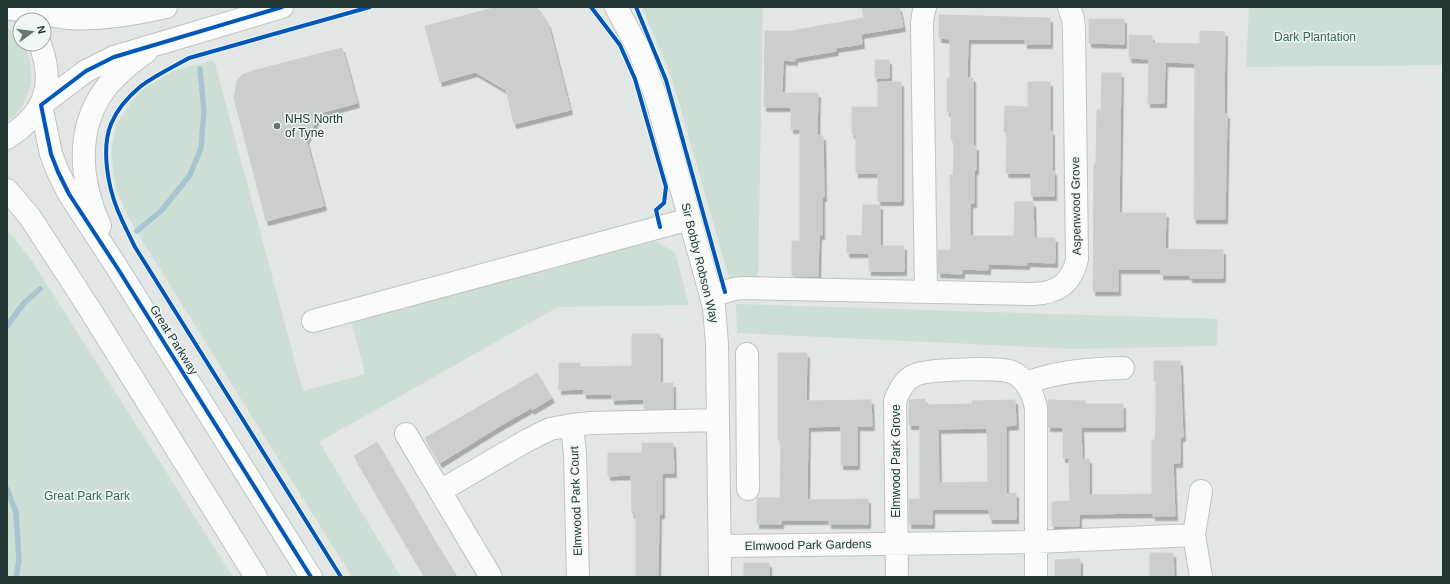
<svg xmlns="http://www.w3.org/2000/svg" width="1450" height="584" font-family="Arial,sans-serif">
  <defs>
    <filter id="shadow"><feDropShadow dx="2.5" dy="4.5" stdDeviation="0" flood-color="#0004"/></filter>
  </defs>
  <rect width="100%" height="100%" fill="#e2e7e6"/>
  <path fill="#cddfd5" d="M642,7h121l-5,273 -29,-2 -57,-200z
    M1239,7h204v58l-197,2 3,-58z
    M7,27c6,5 13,9 13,17h3c16,26 8,61 -16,78z
    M214,60l89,331 62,-17 -15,-58 299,-78 26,14 14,53 -131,2 -239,135 82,135h-49l-212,-340 -12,-21 -12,-26 -5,-40 5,-25 14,-21 13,-15 30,-18z
    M7,229l25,32 201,316h-226z
    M736,304l482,15 -1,27 -143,3 -337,-16z"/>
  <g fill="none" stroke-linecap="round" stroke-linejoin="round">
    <path stroke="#a7c5d1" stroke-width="5.5" d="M137,231l25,-21 28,-35 11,-27 3,-37 -4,-42
      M7,326l17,-23 16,-14
      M7,489l9,23 3,49 -3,16"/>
  </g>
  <path fill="#cacecd" stroke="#cbd0cf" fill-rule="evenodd" filter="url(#shadow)" d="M497,7h38l6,5 7,12 22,86 -56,14 -8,-34 -31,-18 -35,10 -15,-56z
    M862,7h37l4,20 -42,7 1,10 -27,4 1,3 -41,7v3l-12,-1 -1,33h36l-1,43h6l1,61h-2v38h-3l-1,41h-26v-35h8v-112h-9v-22h-27l1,-76h26l73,-13z
    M939,15l111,3v26h-25v-5h-57l-1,39h6v68h3v24h-2v33h-4v33h44l1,-34h18l1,36h21v25l-28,-1v3l-39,-1v6l-26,-1v5l-24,-1v-23h13l-1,-75h3l1,-35h-3v-28h-4v-34h3v-39l-11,-1z
    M1089,19h35v25l-35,-1z
    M1200,31l25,1 -1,82h3l-2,105h-31l1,-156 -30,-1 -1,41h-16l1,-44 -20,-1v-23l23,1v7l48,1z
    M342,48l15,55 -37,10 -14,27 18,66 -58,15 -32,-123 3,-17 5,-6 10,-4z
    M875,60h14v18h-14z
    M1102,73h19l-2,140h47l-1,36 58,1v28h-33v-3h-29v-6h-43v22h-25l1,-127h2l1,-54h4z
    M878,82h23v119h-23v-28h-22v-39h-4v-27h26z
    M1028,82h22v49h2v40h2v25h-23v-23h-25l1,-41h-3l1,-26 23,1z
    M863,205h17v41h24v25h-35v-18h-22v-18l15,1z
    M632,334h28v49h13v26h-29v-10l-32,1v-6h-28v-5l-25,1v-27h21v4l52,-1z
    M778,353h29l-1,48 65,-1 1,26h-15v39h-16v-39l-33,1 -1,73 61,-1v25h-39v-4h-48v4h-24v-26h23l1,-58h-3z
    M1154,361h26l3,76h-3v26h-7l2,53h-22v-3l-74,1v12h-27v-24l18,-1 -1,-41 20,-1v36l63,-1v-54h3l1,-25v-34h-2z
    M537,373l15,25 -20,12 -1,-2 -33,19 -58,36 -15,-25z
    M925,399v6l47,-1v-3l43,-1 1,25 -10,1v68l10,-1v26h-26l-1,-10h-57v15h-23v-25h11v-74h-11v-25zM987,428l1,54 -49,1 -1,-54z
    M1048,400l37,1v3h38v23h-42l1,31h-19v-31h-15z
    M377,442l56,96 24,39h-32l-71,-121z
    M642,443h31l1,30h-12v41h-3l-1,63h-22v-63h-4l-1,-39 -23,1v-23h34z
    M1150,553h23l1,24h-24z
    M1080,559v18h-25v-17z
    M744,563h25v14h-25z"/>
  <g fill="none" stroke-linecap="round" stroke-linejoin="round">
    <g stroke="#bfc4c3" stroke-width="24">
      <path id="minor" d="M282,7l-168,50 -28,14 -45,34 10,49 7,18 11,22 49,75 193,308
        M616,7l23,43 17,47 58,210 3,37 3,233
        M925,7l-2,8 -1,9 4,268
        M11,9c19,3 39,7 58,9 33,2 65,-4 97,-11
        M7,138c37,-24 49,-51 33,-94
        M7,190l23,27 59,91 167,269
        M100,226c-20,-45 -25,-96 5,-137 11,-15 27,-27 41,-37
        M711,296l23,-7 9,-1 290,6c24,-1 39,-10 44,-35l-3,-230 -1,-10 -4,-12
        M313,321l377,-102
        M747,354l1,135
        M1026,383c32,-12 63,-14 97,-15
        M572,425l3,30 3,122
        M406,434l85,143
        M440,491l86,-50 24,-12 22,-4 19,-2 127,-3
        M1201,491l-7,44 7,42
        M720,546l316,-4 158,-7
        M897,577l-2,-176c4,-11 9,-21 20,-26 10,-6 85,-8 97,-3 15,7 21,21 24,36v169"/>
    </g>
    <use href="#minor" stroke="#fbfbfb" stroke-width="22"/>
    <g stroke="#f0f6f4" stroke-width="6">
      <path id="cycleway" d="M282,7l-168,50 -28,14 -45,34 10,49 7,18 11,22 49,75 193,308
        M591,7l29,38 15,34 31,108 -2,16 -8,7 4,17
        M636,7l30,73 59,212
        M341,577l-206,-330c-6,-12 -12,-24 -17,-36 -10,-24 -17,-62 -7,-87 6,-15 18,-28 30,-38 15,-11 32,-19 48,-28l181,-51"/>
    </g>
    <use href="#cycleway" stroke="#0057b8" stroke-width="4"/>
  </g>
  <circle fill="#667573" stroke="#f0f6f4" stroke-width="1.5" cx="277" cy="126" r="4"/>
  <g text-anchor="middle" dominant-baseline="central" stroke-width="3" stroke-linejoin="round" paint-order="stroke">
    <g font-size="12" fill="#32694f" stroke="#f0f6f4">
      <text x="1315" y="37">Dark Plantation</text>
      <text x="87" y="496">Great Park Park</text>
    </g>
    <g font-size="12" fill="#233835" stroke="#f0f6f4" text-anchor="start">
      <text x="285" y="119">NHS North<tspan x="285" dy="14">of Tyne</tspan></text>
    </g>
    <g font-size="12" fill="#233835" stroke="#f0f6f4">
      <text transform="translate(1076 206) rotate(-91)">Aspenwood Grove</text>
      <text transform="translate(700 263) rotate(76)">Sir Bobby Robson Way</text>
      <text transform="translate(174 340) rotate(58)">Great Parkway</text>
      <text transform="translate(896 461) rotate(-90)">Elmwood Park Grove</text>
      <text transform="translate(576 501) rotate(-92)">Elmwood Park Court</text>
      <text transform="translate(808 545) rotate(-1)">Elmwood Park Gardens</text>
    </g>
  </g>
  <rect width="1450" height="584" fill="none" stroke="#233835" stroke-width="16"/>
  <g transform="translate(32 32) rotate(76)"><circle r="19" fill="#f0f6f4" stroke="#9eaaa8"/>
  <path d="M0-3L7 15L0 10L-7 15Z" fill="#667573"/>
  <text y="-6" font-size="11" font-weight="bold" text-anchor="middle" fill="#233835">N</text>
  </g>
</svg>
